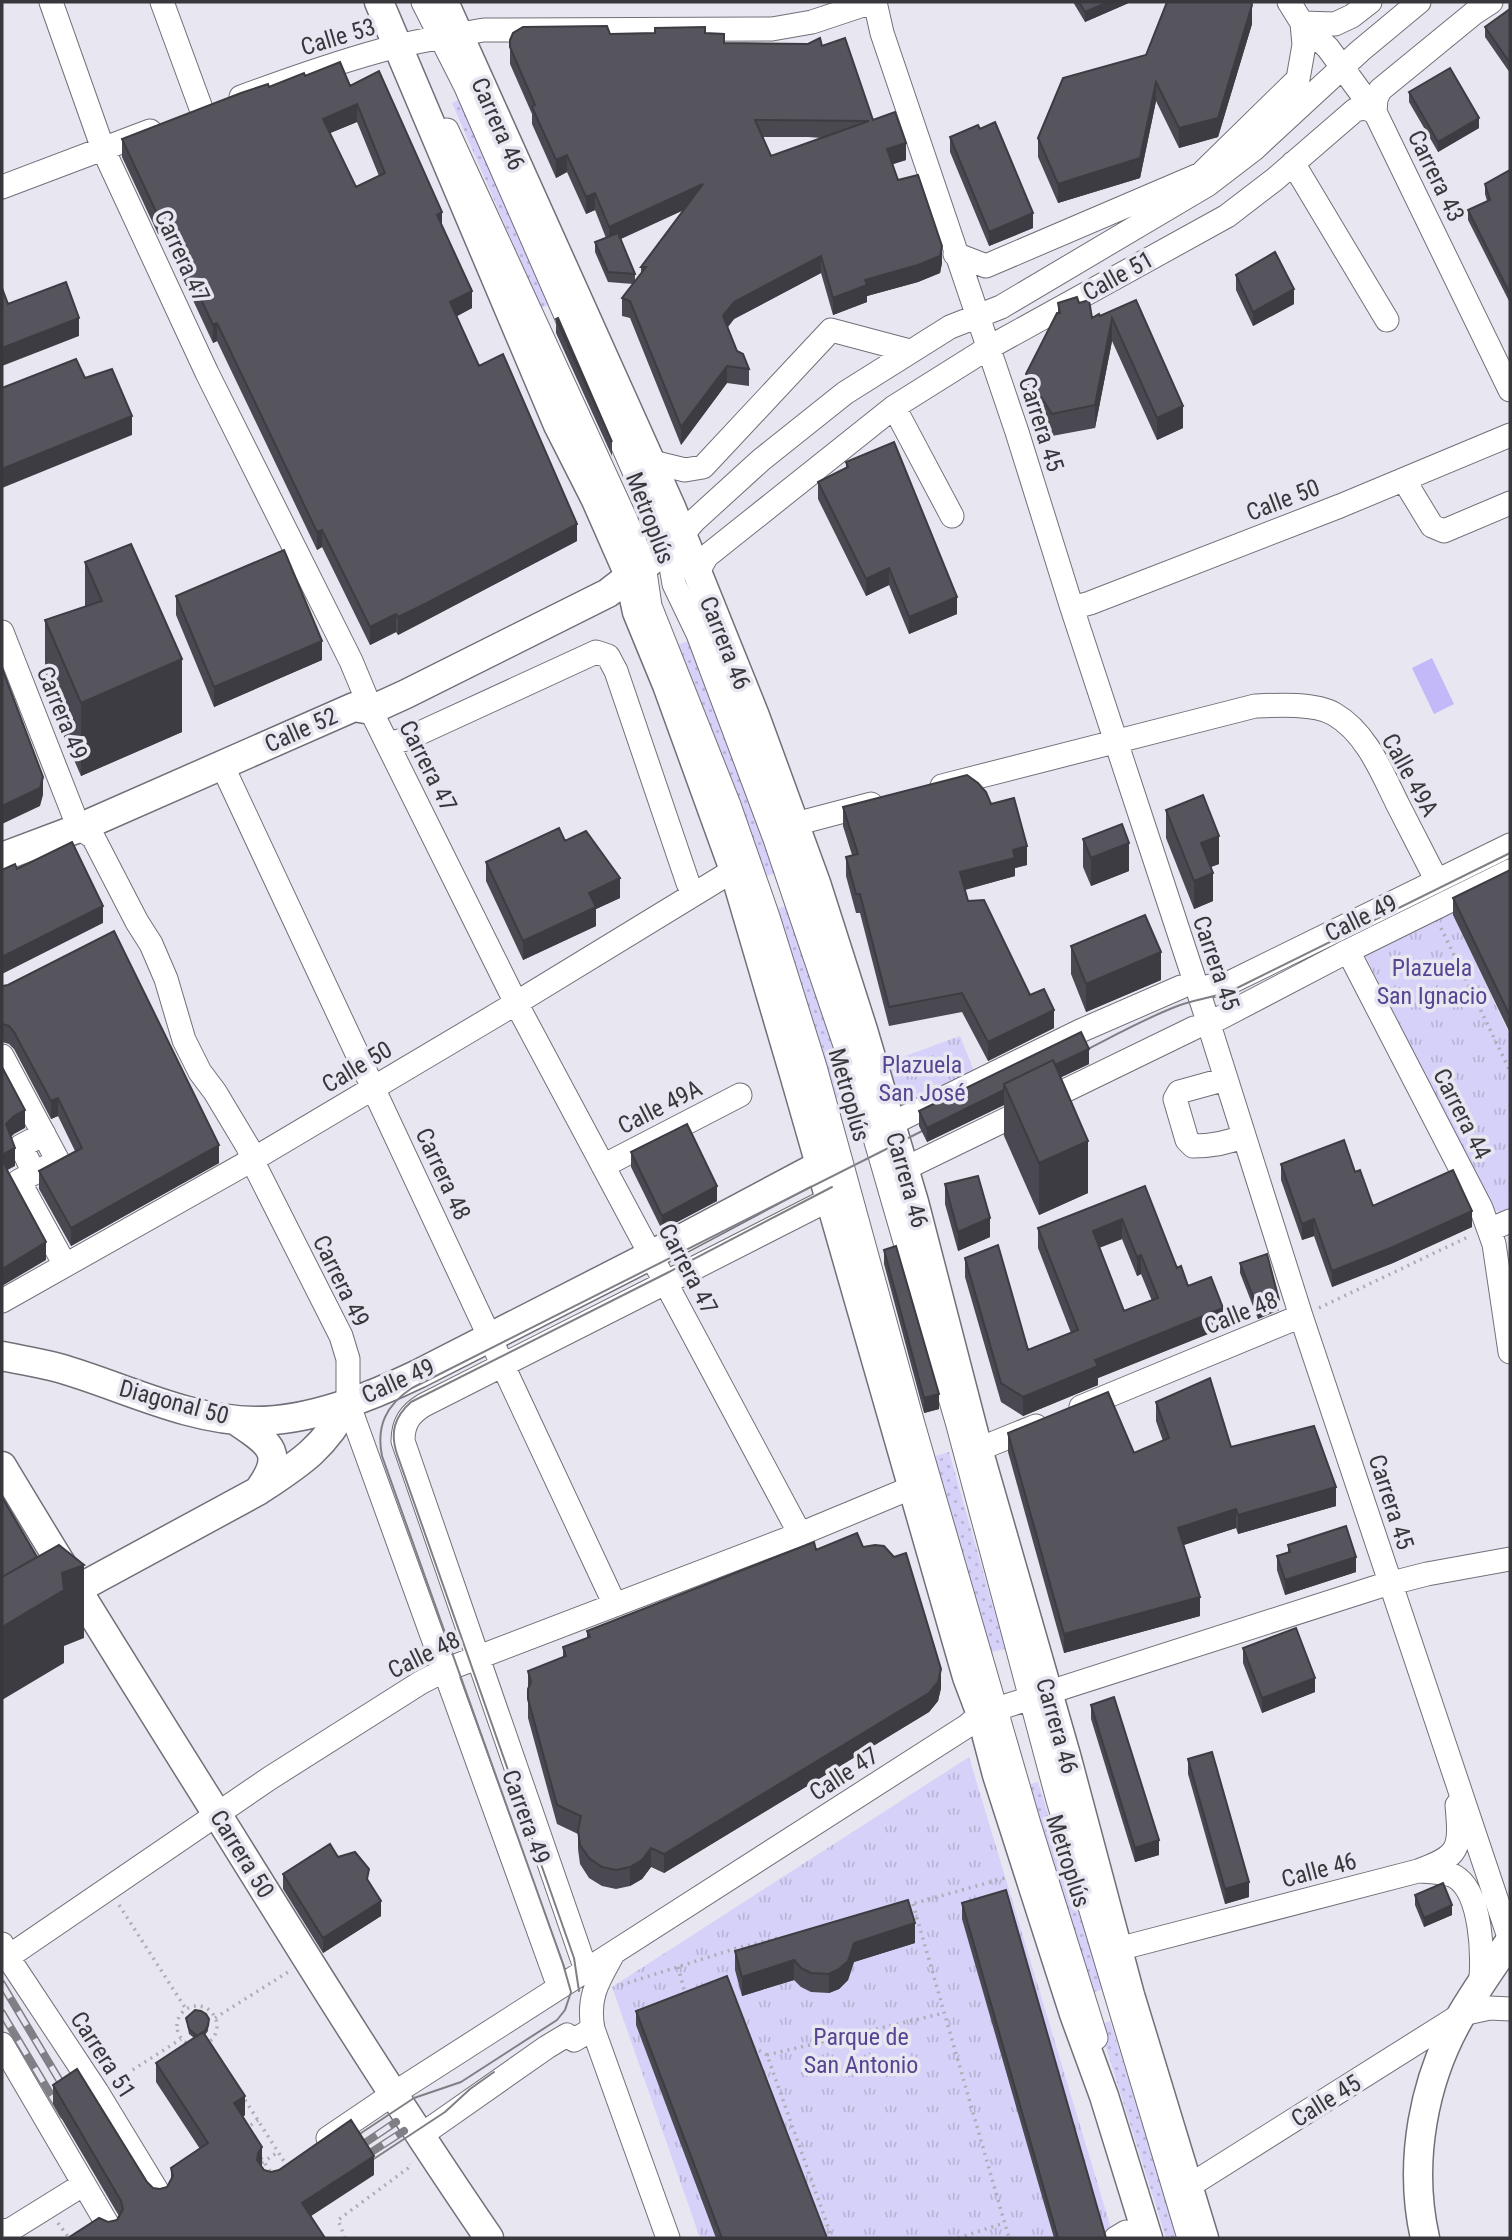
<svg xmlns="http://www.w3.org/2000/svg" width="1512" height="2240" font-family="'Roboto Condensed',sans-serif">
  <defs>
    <pattern id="grass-dots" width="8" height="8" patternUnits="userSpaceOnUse" patternTransform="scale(1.75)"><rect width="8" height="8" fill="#d6d1f9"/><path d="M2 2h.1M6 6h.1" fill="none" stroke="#b8b4d6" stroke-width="1.8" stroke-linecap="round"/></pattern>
    <pattern id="park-tufts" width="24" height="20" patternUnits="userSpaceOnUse" patternTransform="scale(1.75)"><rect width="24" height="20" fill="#d6d1f9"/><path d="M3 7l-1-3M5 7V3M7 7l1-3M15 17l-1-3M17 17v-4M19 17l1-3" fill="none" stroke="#b8b4d6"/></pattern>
  </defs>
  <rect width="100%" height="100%" fill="#e8e7f1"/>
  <path fill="url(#grass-dots)" d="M463,98l89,205 -11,5 -89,-205z
    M689,641l87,232 -13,4 -87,-232z
    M789,905l61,189 -17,5 -61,-188z
    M949,1452l56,197 -18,4 -55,-196z
    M1038,1782l65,207 -15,5 -64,-208z
    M1110,2021l69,217h-13l-67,-213z"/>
  <path fill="url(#park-tufts)" d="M1449,906l61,129v174l-8,4 -12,-4 -125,-254z
    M960,1036l18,45 -76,38 -16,-56z
    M969,1757l145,481h-414l-88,-251z"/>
  <path fill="#c3b9f9" d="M1432,658l22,46 -20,10 -22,-46z"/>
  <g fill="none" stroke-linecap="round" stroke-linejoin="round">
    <g stroke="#717079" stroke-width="25">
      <path id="minor" d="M51,2l52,147 104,224 144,288 25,60 140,282 284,531
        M162,2l40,109
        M423,2l42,83 203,464 6,35 24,50 77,205 91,268 92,318 100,375 131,438
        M875,2l7,31 135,399 55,176 133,404 96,304 209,624
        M1289,2l13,21 26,25 47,64 135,278
        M241,97c46,-17 91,-33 138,-46 34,-10 70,-15 105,-21l288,-1 40,-7 60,-20
        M447,130l179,390 18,45 6,41 79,199 39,112 47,150 98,357 116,400 67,214
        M1293,163l94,157
        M2,187l148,-56
        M955,254l31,12 215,-92 97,-95 6,-34 -2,-22 33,1 17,-8 18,-14
        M894,407l58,109
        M652,462l33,8 18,-3 128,-137 79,21
        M1404,480l28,46 12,5 66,-28
        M682,535l12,-14 67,-61 84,-67 105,-66 51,-20 206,-122 47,-36 106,-98 59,-49
        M697,573l10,-17 187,-149 94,-59 239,-132 47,-36 81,-70 10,-2 10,4 1,-13 4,-9 94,-77 17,-11
        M1072,608l18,-5 250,-97 170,-71
        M2,632l71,181
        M389,744l20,-6 187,-86 12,4 8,15 72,212 6,11
        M222,765l393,840
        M942,786l313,-80c22,-1 60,-3 79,8 33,19 48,59 64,91 13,25 26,51 39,76
        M795,824l76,-20
        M79,828l14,9 44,85 14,22 15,35 18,61 16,32 15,20 33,55 4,13 89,176 7,23v44l211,584
        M1348,951l133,257 13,36 16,108
        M1210,986l21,-4 279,-137
        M1220,1018l128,-67 162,-80
        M2,1056l56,105 -24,12
        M1226,1079l-47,13 -4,7 12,41 6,6c18,0 35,-3 51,-10
        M891,1124l189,-93 101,-44
        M44,1134l-23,12 13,27 -15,8 46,84
        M603,1166l137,-71
        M904,1169l290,-141
        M1489,1230l21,-9
        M671,1280l159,-81
        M2,1301l250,-141 256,-152 226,-138
        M1081,1407l220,-91
        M989,1445l47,-19
        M1421,1871c10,1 24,1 33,5 28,15 30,83 26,110
        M2,1944l11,21 84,127 62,102
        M1118,1949l300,-78c42,-15 43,-22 39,-66
        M613,1954c-15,27 -26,43 -20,75l75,209
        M5,1959l265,-181 150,-95 25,-13 355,-136 113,-47
        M586,1970l-183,-529c0,-17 6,-27 21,-36l235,-119
        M2,2044l107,183
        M420,2136l127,-89 20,-12 7,5 19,-11
        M328,2138l65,-44 574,-368 14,-12 399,-128 47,-12 83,-15
        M1189,2186l273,-172 28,-6 20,1
        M2,2231l8,-1 74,-46
        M1116,2238l10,-6"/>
    </g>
    <g stroke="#717079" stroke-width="31">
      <path id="major" d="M379,2l179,423 38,75 33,75 8,37 30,73 67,185 60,204 173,603 14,37 16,61 77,239 30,82 44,142
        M444,2l227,505 84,209 61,167 47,147 51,172 64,247 88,306 64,240 74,243
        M2,857l77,-29 275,-121 17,3 35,-16 202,-101c24,-20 52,-36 74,-58
        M2,1356c19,4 38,7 57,12 63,18 130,53 196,53 55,0 113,-23 163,-47l233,-119 169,-90
        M235,1420c34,23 52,32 23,71
        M2,1466c73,122 149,243 225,364 85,137 171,275 262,408
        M2,1630l256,-139c41,-27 67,-43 90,-88
        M1425,2238c-17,-75 -2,-160 38,-226 15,-25 31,-48 47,-71"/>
    </g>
    <path stroke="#adadb5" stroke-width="3.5" stroke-dasharray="2 5" stroke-linecap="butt" d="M1441,928l69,143
      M1319,1308l151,-72
      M913,1904l96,334
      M119,1905l67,104
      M908,1905l97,-27
      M678,1967l6,22 4,5
      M621,1985l116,-37 41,-10
      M177 2026a20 20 0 1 1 40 0a20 20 0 1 1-40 0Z
      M215,2018l73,-46
      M753,2047l14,8 65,183
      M767,2055l177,-42
      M115,2081l66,-42
      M245,2100l42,66
      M245,2129l13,-9
      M261,2158l12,17
      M262,2163l16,-11
      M58,2223l11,15
      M345,2238l-7,-18 73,-54 -1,-2
      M958,2238l46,-15"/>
    <use href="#minor" stroke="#fff" stroke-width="23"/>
    <use href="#major" stroke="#fff" stroke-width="28"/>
    <path stroke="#807f86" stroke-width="2" d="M1070,1058c35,-17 69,-37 105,-51 19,-8 39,-9 58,-17l277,-137
      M579,1991l-5,-33 -177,-504c-7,-21 -3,-37 14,-52l256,-129 165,-86
      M343,2145l71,-47 47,-16 96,-62 8,-10 6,-18 -8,-28 -181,-508c-6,-30 4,-51 30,-68l526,-265
      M357,2170l88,-58 25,-23 24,-17"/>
    <g stroke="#807f86" stroke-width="8">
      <path id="rail" d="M2,1984l68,114
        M2,2013l61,102
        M350,2153l46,-31
        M356,2162l48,-31"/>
    </g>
    <use href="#rail" stroke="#e8e7f1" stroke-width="5" stroke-dasharray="16" stroke-linecap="butt"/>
  </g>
  <path fill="#4a4951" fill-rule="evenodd" d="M1073,2h58l-46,20z
    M1510,9v64l-25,-36v-10z
    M1252,24l-34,113 -39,11 -23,-47 -16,77 -82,25 -20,-46v-19z
    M705,33l19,10 98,3 51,74 33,40 -13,4 5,16 44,83 -2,10 -22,9 -51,14v6l-34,13 -12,-42 -87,46 -6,8 9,24 12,18v17l-22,-3 -46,62 -51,-127 -8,-2v-18l11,-14 -25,-2 -13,-30v-10l11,-4 -11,-28 -9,4 -19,-42 -11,6 -24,-54v-10l-22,-50v-24l100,-6zM762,137h46l14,1 -51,18zM684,210l-43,57v6l-6,9v-8l-14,-35z
    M305,76l45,10 92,139 30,83 -15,8 22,50 98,175 -152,80 -27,14 -2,-3 -26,13 -48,-98 -5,3 -100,-209 -4,2 -52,-111 -3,2 -36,-77v-18l147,-52zM357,122l22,54 -23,11 -26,-54z
    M1409,92l70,36 -41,24 -29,-50z
    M950,137l83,91 -44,18 -39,-94z
    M1510,170v133l-42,-83v-10l19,-9 -2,-7v-10z
    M1236,275l58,29 -41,22 -17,-36z
    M1136,300l47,128 -26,12 -45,-99 -17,87 -43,8 -26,-39v-23l32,-61v-10h21l13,15 8,-2z
    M556,319l56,123v14l-56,-123z
    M846,462l111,152 -48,20 -20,-49 -23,11 -48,-97v-17l28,-14z
    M85,562l97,170 -101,44 -36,-83v-73l40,-13z
    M176,596l146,64 -108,47 -38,-92z
    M991,804l36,61 -12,3v8l-50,14 3,11 62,94 24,33 -66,33 -26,-49 -73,14 -29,-113h-4l-10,-37v-19l6,-2 -9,-29v-19z
    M1166,810l53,54 -9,3 3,34 -19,8 -28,-71z
    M1083,839l46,32 -38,15 -8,-19z
    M565,841l55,57 -24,11v17l-73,34 -37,-79v-19z
    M1510,870v163l-57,-118v-17z
    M1071,946l90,34 -75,32 -15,-38z
    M2,986l217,177 -148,83 -32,-57v-18l36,-20 -17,-35 -7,3 -37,-70 -5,-5 -7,-2z
    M1081,1032l8,32 -28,13 27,116 -49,22 -35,-79v-31l-77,37 -8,-16v-15z
    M631,1152l86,49 -55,29 -31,-63z
    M1281,1164l74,8 18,34 99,21 -79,36 -61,24 -18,-51 -12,4 -21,-60z
    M945,1184l45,53 -32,14 -13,-47z
    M1145,1186l32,82 11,18 35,42 -125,50v7l-75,31 -22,-14 -36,-125v-19l63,92 43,-17 -33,-85v-20zM1122,1239l15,37 4,-2 11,27 -28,10 -25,-63z
    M884,1250l55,159 -15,4 -40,-149z
    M1240,1263l39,47 -21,9 -18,-46z
    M1156,1402l75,45 105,59 -98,28 -2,-6 -53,17 17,71 -136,37 -56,-201v-19l126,20 29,-12 -7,-20z
    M1288,1545l68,27 -71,23 -8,-25v-14l11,-3z
    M863,1547l78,141 -3,13 -9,11 -265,161 -13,-6 -9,12 -12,7 -14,3 -14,-3 -13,-8 -9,-14 -2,-15v-15l-21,-10 -29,-106v-47l35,-14v-10l24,-9v-7l229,-81z
    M1243,1648l72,44 -53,21 -19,-50z
    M1091,1705l68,150 -24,7 -44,-143z
    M1188,1759l61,138 -24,7 -37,-130z
    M338,1857l31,25 12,34 -58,37 -40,-64v-15z
    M1415,1895l37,20 -28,12 -9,-22z
    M962,1903l144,335h-52l-92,-319z
    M915,1943l-61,19 -6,18 -9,9 -10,4 -18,-1 -10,-5 -7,-7 -52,16 -7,-26v-19z
    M636,2011l191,227h-111l-80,-213z
    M186,2018l23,1 -1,12 -3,4 40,80 -2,2 19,50 2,3 7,2 103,3 -266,47 9,-2 2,-4 -66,-112v-19l94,97 6,6 7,1 7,-2 4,-8v-11l29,-19 -44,-67v-19l38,-25 -5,-4z"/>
  <path fill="#3c3c42" d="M1108,2h23l-46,20v-10z
    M1252,5v19l-34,113 -39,11v-20z
    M1156,82v19l-16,77 -82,25v-19z
    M357,104v18l-34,14v-17z
    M1479,118v10l-41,24v-10z
    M906,143v17l-19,6v-17z
    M567,155v17l-11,6v-18z
    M703,184v17l-94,43v-17z
    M595,193v17l-9,4v-17z
    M442,212v18l-5,-15z
    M1033,213v15l-44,18v-14z
    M161,214v18l-3,2v-18z
    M942,246v17l-2,10 -22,9 -51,14v6l-34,13v-17l32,-18z
    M821,256v17l-87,46 -11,14v-17l11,-14z
    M1294,289v15l-41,22v-14z
    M472,291v17l-22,12v-18z
    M79,318v18l-77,30v-18z
    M1112,318v23l-17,87v-23z
    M217,323v18l-4,2v-18z
    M727,366v17l-46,62v-18z
    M1183,406v22l-26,12v-22z
    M132,416v19l-130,53v-19z
    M577,524v17l-179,94v-18z
    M322,530v17l-5,3v-18z
    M889,568v17l-23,11v-17z
    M957,597v17l-48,20v-17z
    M396,614v18l-26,13v-18z
    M322,641v19l-108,47v-20z
    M182,659v73l-101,44v-73z
    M43,777v18l-3,11 -38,18v-18z
    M1219,836v28l-18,7v-28z
    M1129,843v28l-38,15v-28z
    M1027,846v19l-12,3v8l-55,15v-19l53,-22z
    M1213,873v28l-19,8v-28z
    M620,878v20l-24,11v17l-73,34v-19l66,-48z
    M103,906v17l-101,51v-17z
    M1161,952v28l-75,32v-28z
    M1054,1010v18l-66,33v-19z
    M1089,1049v15l-77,37 -6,-12z
    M1004,1090v15l-77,37v-14z
    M58,1098v18l-7,3v-18z
    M25,1110v18l-11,6 -8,8v-18l8,-8z
    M1088,1141v52l-49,22v-52z
    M219,1145v18l-148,83v-18z
    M15,1148v18l-13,7v-18z
    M717,1186v15l-55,29v-14z
    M1472,1211v16l-79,36 -61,24v-16z
    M990,1218v19l-32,14v-19z
    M1122,1219v20l-29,11v-19z
    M1314,1219v17l-12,4v-16z
    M46,1242v18l-44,26v-17z
    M1141,1255v19l-4,2v-19z
    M1279,1300v10l-21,9v-10z
    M1223,1308v20l-125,50v7l-75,31v-19l72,-37z
    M939,1394v15l-15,4v-15z
    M1336,1487v19l-98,28v-19z
    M1236,1509v19l-58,19v-19z
    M1356,1557v15l-71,23v-15z
    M84,1565v73l-20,8v17l-62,37v-73l60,-54z
    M1200,1597v19l-136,37v-19z
    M941,1669v19l-3,13 -9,11 -265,161v-19z
    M1315,1678v14l-53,21v-15z
    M1159,1840v15l-24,7v-14z
    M651,1848v19l-9,12 -12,7v-19z
    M1249,1882v15l-24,7v-15z
    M381,1901v15l-58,37v-15z
    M1452,1905v10l-28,12v-9z
    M915,1923v20l-61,19 -6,18 -9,9 -10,4v-19l25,-31z
    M794,1960v20l-52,16v-19z
    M245,2096v19l-11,7v-19z
    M262,2147v19l-4,6 -1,-12 1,-7z
    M374,2156v19l-72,47v-19z"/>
  <path fill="#56555e" stroke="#3c3c42" stroke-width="2" fill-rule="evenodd" d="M1079,2h29l-23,10z
    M1167,2h84l1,3 -34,113 -39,10 -23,-46 -16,76 -82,26 -20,-46 25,-60 83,-23z
    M1510,9v54l-25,-36z
    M607,26l3,8 45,-1v-5l50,-1v6l19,1v9l84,1 12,-6 2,8 23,-8 28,82 22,-8 11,31 -19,6 11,31 20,-5 24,71 -2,10 -22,9 -53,15 2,5 -34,13 -12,-42 -87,46 -11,14 14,35 6,3 6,15 -22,-3 -46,61 -51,-126 -8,-3 24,-31h-5l62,-83 -94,43 -14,-34 -9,4 -19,-42 -11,5 -24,-53 3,-2 -25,-58v-7l3,-7 10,-6zM755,120l114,1 -98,35z
    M340,62l10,24 29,-15 63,141 -5,3 35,76 -22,11 29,64 24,-12 74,170 -152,80 -27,13 -2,-3 -26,13 -48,-97 -5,2 -100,-209 -4,2 -52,-111 -3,2 -36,-77 119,-46 27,-9 1,3 35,-14 1,3zM357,104l28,69 -29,14 -33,-68z
    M1450,68l29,50 -41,24 -29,-50z
    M995,122l38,91 -44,19 -39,-95 28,-12 2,4z
    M1510,170v124l-42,-84 22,-10 -5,-16z
    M618,233l17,41 -27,-2 -13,-30z
    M1275,252l19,37 -41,23 -17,-37z
    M66,282l13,36 -77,30v-60l6,16z
    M1077,297l2,6 10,-3 3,18 7,-4 1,2 36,-16 47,106 -26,12 -45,-100 -17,87 -43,9 -26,-40 31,-61h3l-2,-10z
    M558,318l54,124 -56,-123z
    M76,359l9,19 27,-9 20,47 -130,53v-81z
    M894,442l63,155 -48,20 -20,-49 -23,11 -48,-97 30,-15 -2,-5z
    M131,544l51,115 -101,44 -36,-83 57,-19 -17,-39z
    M284,550l38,91 -108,46 -38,-91z
    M2,668l41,109 -3,11 -38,18z
    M967,775l11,8 8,9 5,12 23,-6 13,48 -14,4 2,8 -55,14 8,29 16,-1 46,95 14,-6 10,21 -66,32 -26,-49 -73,14 -29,-113h-4l-10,-37 12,-3 -15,-47z
    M1203,795l16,41 -18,7 12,30 -19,8 -28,-71z
    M1122,824l7,19 -38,15 -8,-19z
    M559,828l6,13 21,-10 34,47 -31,15 7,14 -73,34 -37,-79z
    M72,842l31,64 -101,51v-87l13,-6 2,5z
    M1510,870v146l-57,-118z
    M1145,915l16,37 -75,32 -15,-38z
    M114,931l105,214 -148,83 -32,-57 43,-23 -24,-50 -7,3 -37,-69 -5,-6 -7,-2v-38l6,-1z
    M1081,1032l8,17 -34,16 -2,-5 -49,24v6l-77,38 -8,-17z
    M1053,1060l35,81 -49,22 -35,-79z
    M2,1067l23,43 -11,6 -8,8 9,24 -13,7z
    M687,1124l30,62 -55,30 -31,-64z
    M1344,1140l11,32 5,-2 13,36 80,-36 19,41 -79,36 -61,24 -18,-52 -12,5 -21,-60z
    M2,1156l5,14 39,72 -44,27z
    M978,1176l12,42 -32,14 -13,-48z
    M1145,1186l32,82 4,-2 7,20 23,-9 12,31 -128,52 3,6 -75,31 -22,-14 -36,-125 33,-13 30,105 50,-20 -40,-102zM1122,1219l15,38 4,-2 17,43 -34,13 -31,-80z
    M896,1246l43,148 -15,4 -40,-148z
    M1267,1254l12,46 -21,9 -18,-46z
    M1210,1378l21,69 83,-21 22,61 -98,28 -2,-6 -58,19 22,69 -136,37 -56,-201 100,-41 26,61 35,-15 -13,-36z
    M2,1497l35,60 -35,20z
    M1346,1526l10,31 -71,23 -8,-24 13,-4 -2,-7z
    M857,1533l6,14 12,-2 9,1 10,11 12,-4 35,116 -3,13 -9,11 -265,161 -13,-6 -9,12 -12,7 -14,3 -14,-3 -13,-9 -9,-13 -2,-15 3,-14 -24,-11 -29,-106v-10l3,-7 -3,-11 38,-15 -3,-9 27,-10 -3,-6 227,-89 2,8z
    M59,1545l25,20 -22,8 2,17 -62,37v-50z
    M1296,1628l19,50 -53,20 -19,-50z
    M1114,1697l45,143 -24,8 -44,-143z
    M1212,1752l37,130 -24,7 -37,-130z
    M330,1844l8,13 17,-5 14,17 -2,10 14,22 -58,37 -40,-64z
    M1443,1883l9,22 -28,13 -9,-23z
    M1006,1890l100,348h-48l-96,-335z
    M908,1900l7,23 -61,20 -6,18 -9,8 -10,5 -18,-1 -10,-5 -7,-8 -52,17 -7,-26z
    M727,1976l100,262h-105l-86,-227z
    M195,2010l6,1 5,3 3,5 -1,7 -4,6 -7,4 -8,-7 -3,-11z
    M203,2032l42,64 -11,7 28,44 -4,6 -1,7 7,10 7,2 8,-2 72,-50 23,36 -72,47 23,35h-257l31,-20 9,4 9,-2 6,-11 -2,-8 -68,-116 24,-16 70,113 6,6 7,1 7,-2 6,-11 -2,-8 37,-25 -52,-80z"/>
  <g text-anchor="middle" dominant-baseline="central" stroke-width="7" stroke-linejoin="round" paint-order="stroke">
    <g font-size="24" fill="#38383c" stroke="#e8e7f1">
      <text transform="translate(338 37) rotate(-17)">Calle 53</text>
      <text transform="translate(498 124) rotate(66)">Carrera 46</text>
      <text transform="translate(1436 176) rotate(64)">Carrera 43</text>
      <text transform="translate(182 256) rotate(65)">Carrera 47</text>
      <text transform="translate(1118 276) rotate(-29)">Calle 51</text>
      <text transform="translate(1041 424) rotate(72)">Carrera 45</text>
      <text transform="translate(1283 500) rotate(-21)">Calle 50</text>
      <text transform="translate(650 518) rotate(69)">Metroplús</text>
      <text transform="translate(725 643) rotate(68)">Carrera 46</text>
      <text transform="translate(62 713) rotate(68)">Carrera 49</text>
      <text transform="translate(301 730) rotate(-24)">Calle 52</text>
      <text transform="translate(428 766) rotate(63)">Carrera 47</text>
      <text transform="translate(1410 775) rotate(61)">Calle 49A</text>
      <text transform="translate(1361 918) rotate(-26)">Calle 49</text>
      <text transform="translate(1216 963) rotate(71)">Carrera 45</text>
      <text transform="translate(357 1067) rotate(-31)">Calle 50</text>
      <text transform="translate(849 1095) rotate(74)">Metroplús</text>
      <text transform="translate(660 1107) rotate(-27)">Calle 49A</text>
      <text transform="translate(1462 1114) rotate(63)">Carrera 44</text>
      <text transform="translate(443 1174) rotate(65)">Carrera 48</text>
      <text transform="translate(907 1180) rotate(74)">Carrera 46</text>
      <text transform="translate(688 1269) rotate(62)">Carrera 47</text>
      <text transform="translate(341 1281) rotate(64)">Carrera 49</text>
      <text transform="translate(1241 1313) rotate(-22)">Calle 48</text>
      <text transform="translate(398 1381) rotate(-24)">Calle 49</text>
      <text transform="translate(174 1402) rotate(15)">Diagonal 50</text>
      <text transform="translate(1391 1502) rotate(72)">Carrera 45</text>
      <text transform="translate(424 1655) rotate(-26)">Calle 48</text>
      <text transform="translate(1057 1726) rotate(74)">Carrera 46</text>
      <text transform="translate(844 1774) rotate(-33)">Calle 47</text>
      <text transform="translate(526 1817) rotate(70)">Carrera 49</text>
      <text transform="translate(242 1854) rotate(58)">Carrera 50</text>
      <text transform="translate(1068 1861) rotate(72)">Metroplús</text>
      <text transform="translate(1319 1870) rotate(-15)">Calle 46</text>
      <text transform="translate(103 2055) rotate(57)">Carrera 51</text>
      <text transform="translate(1326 2101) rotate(-32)">Calle 45</text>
    </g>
    <g font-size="24" fill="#564591" stroke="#e8e7f1">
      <text x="1432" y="968">Plazuela<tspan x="1432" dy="28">San Ignacio</tspan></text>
      <text x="922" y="1065">Plazuela<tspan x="922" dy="28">San José</tspan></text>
      <text x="861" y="2037">Parque de<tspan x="861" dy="28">San Antonio</tspan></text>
    </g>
  </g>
  <rect width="1512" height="2240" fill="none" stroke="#38383c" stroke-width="7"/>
</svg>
